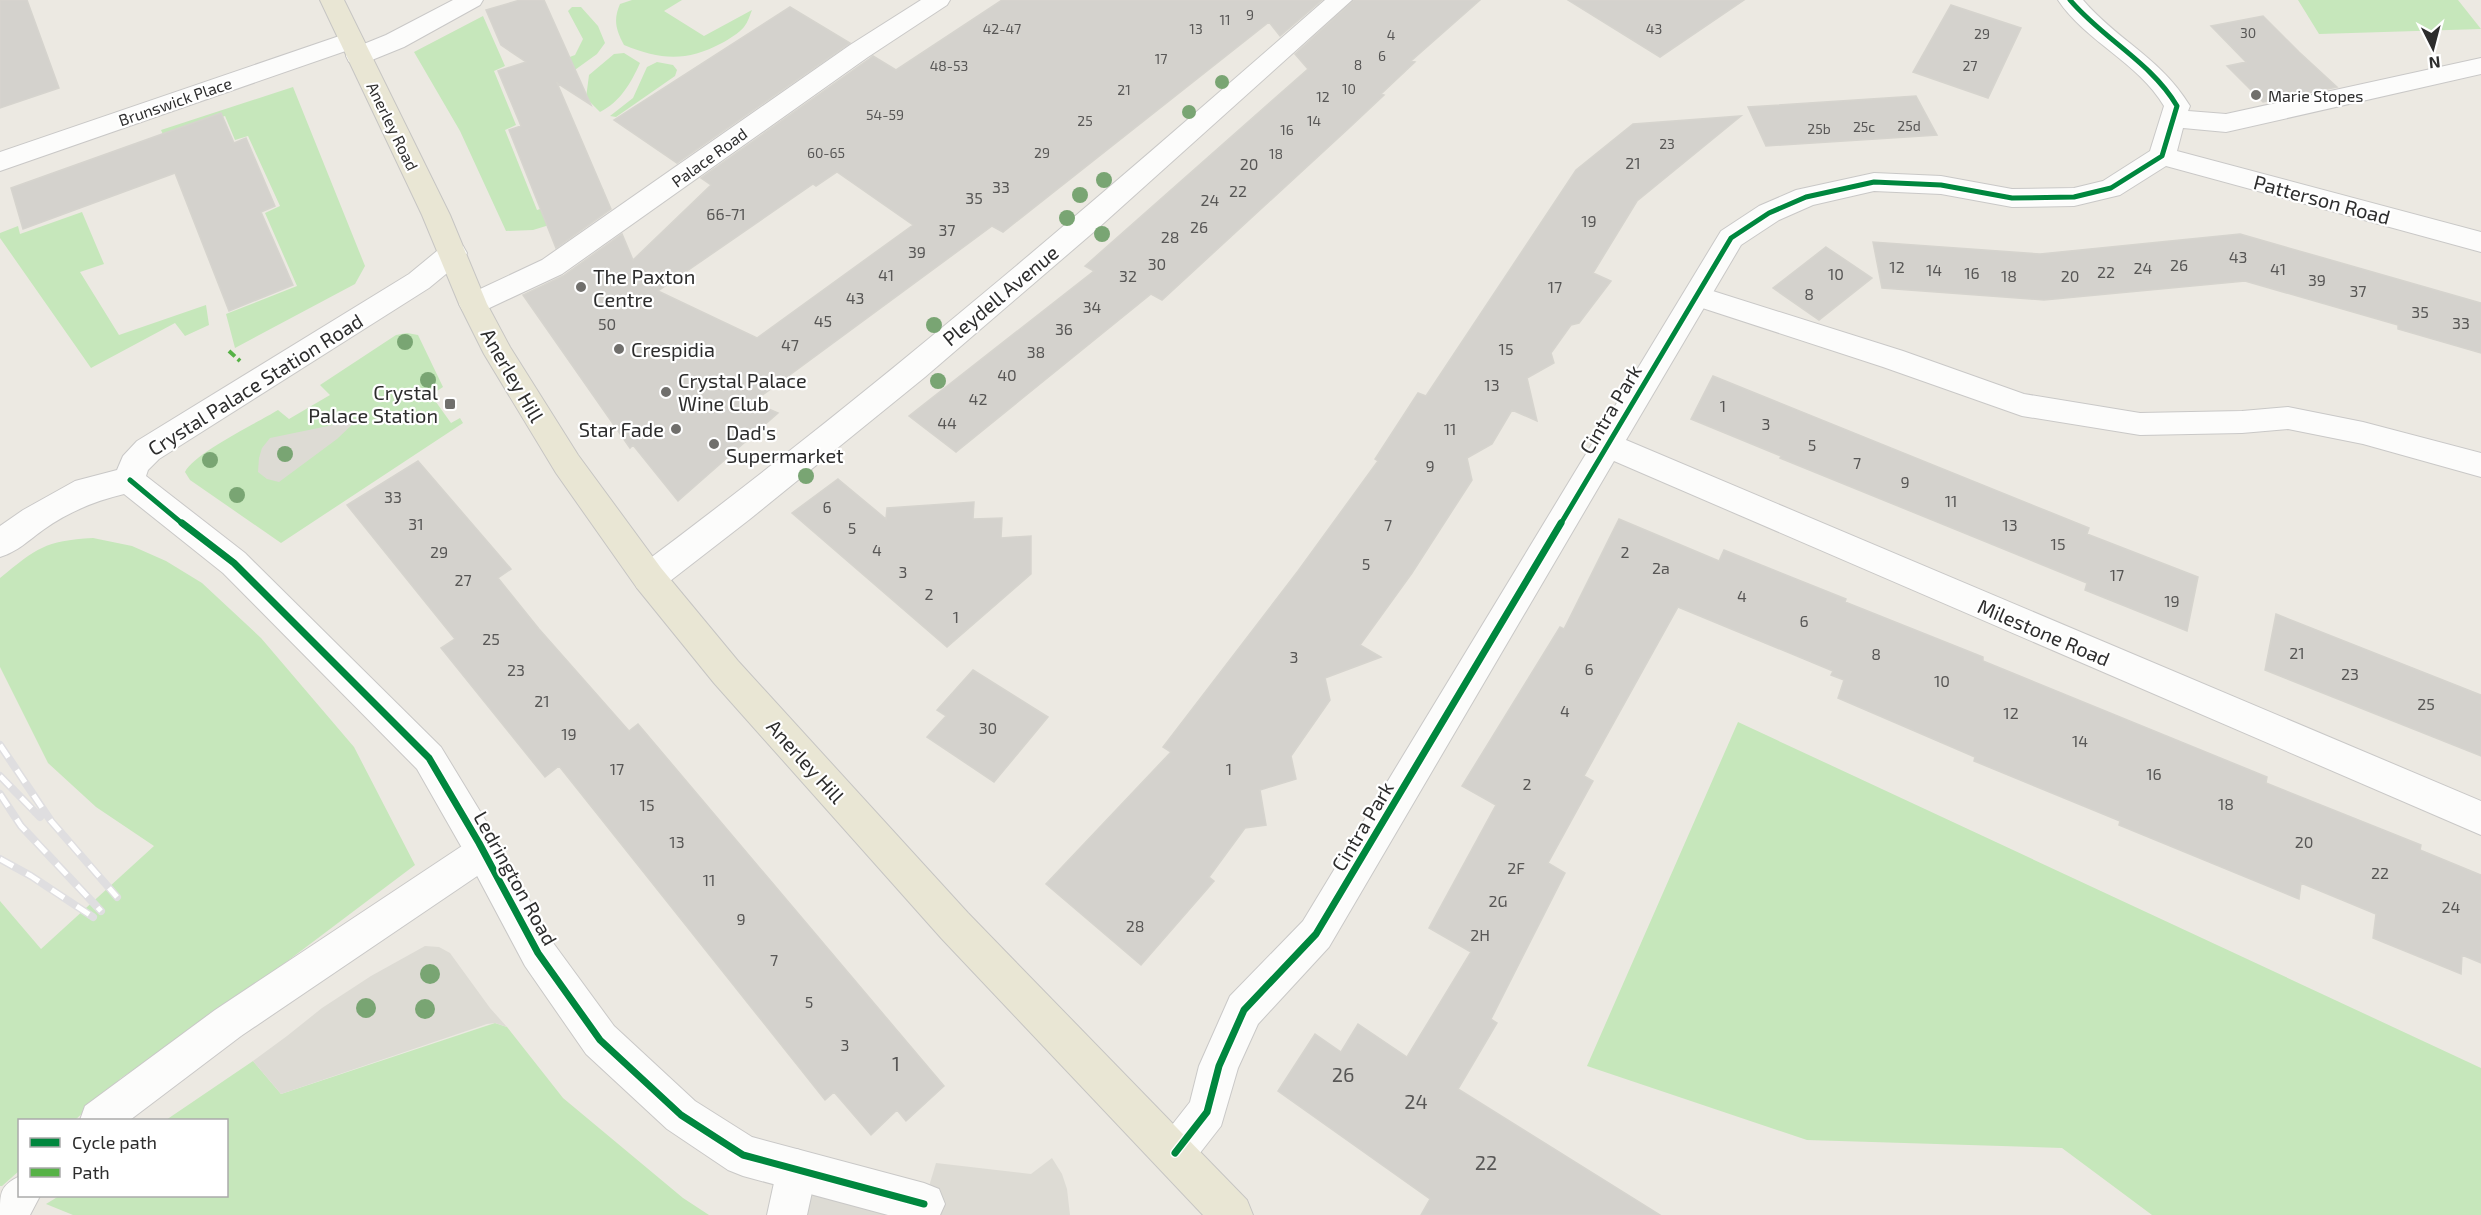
<svg xmlns="http://www.w3.org/2000/svg" width="2481" height="1215" font-family="'Exo 2',sans-serif">
  <rect width="100%" height="100%" fill="#ece9e2"/>
  <path fill="#c6e7bb" d="M632,0h50l-18,11 40,25 48,-26c-2,5 -4,12 -8,17 -5,6 -15,12 -22,16 -36,19 -61,17 -98,2 -8,-15 -11,-25 -4,-41z
    M2298,0h160l23,29 -162,5z
    M572,7h9l17,19 7,17 -8,11 -25,18 -5,-14 8,-3 8,-16 -15,-28z
    M483,16l22,50 -11,5 22,54 -11,5 32,80 67,-21 -35,30 -36,11 -27,1 -46,-100 -46,-79z
    M624,53l16,10c-9,20 -20,39 -40,49l-14,-14 3,-23 25,-21z
    M657,62l16,3 4,5 -2,6 -59,41 -6,-1 23,-18 14,-31z
    M293,87l72,179 -10,18 -120,64 -9,-34 71,-28 -32,-73 15,-7 -32,-70 -13,4 -10,-24 -61,21 -3,-7z
    M82,212l22,52 -24,8 39,63 87,-30 3,20 -24,11 -10,-13 -84,45 -91,-130v-5l18,-7 2,8z
    M407,333l11,2 25,52 -12,8 20,28 9,-5 3,5 -182,120 -91,-63 -5,-8c9,-19 72,-49 93,-62l11,9 41,-24 -10,-10 76,-50z
    M93,538l39,8 34,15 36,22 59,55 93,109 61,118 -202,152 -92,61 -46,42h-55l-1,51 -17,15h-2v-285l41,48 113,-103 -58,-39 -48,-44 -48,-96v-89c37,-30 44,-37 93,-40z
    M1738,722l743,346v147h-329l-90,-67 -255,-8 -220,-74z
    M495,1023l12,4 56,71 120,100 26,17h-636l-27,-11 13,-8h167v-76h-60l87,-59 28,33z"/>
  <path fill="#dddbd4" d="M357,420l-20,19 -58,43 -12,-3 -9,-7 1,-14 3,-10 8,-10z
    M425,946l14,1 11,6 40,55 17,19 -12,-4 -8,1 -206,70 -28,-33 34,-25 35,-28 49,-32z
    M1052,1158l10,16 5,15 3,26h-283l10,-46 127,34 12,-40 95,11z"/>
  <path fill="#d4d2cd" stroke="#d6d4ce" stroke-width="1.5" fill-rule="evenodd" d="M0,0h27l32,88 -59,20z
    M520,0h24l47,105 -34,-22 54,126 -55,39 -47,-118 12,-4 -23,-55 28,-9 -25,-17 -15,-35z
    M1002,0h320l-42,36 -11,-14 -266,210 -11,-6 -239,176 25,11 -100,88 -45,-56 -3,3 -107,-153 40,-19 59,-42 11,26 78,-75 -10,-7 168,-119 4,-3 23,14zM837,172l76,53 -156,113 -99,-47 155,-107 3,2z
    M1354,0h126l-69,61 4,1 -34,32 3,1 -35,33 -187,172 -11,-6 -195,158 -47,-36 185,-145 -9,-5 223,-197 -13,-15z
    M1568,0h176l-84,57z
    M1951,5l70,23 -33,70 -75,-26z
    M790,7l60,36 -173,120 -63,-43z
    M2263,16l36,36 38,35 -74,15 -36,-36 19,-4 -35,-36z
    M1916,96l21,39 -171,11 -18,-39z
    M221,113l13,30 12,-5 29,68 -14,6 32,73 -64,26 -54,-138 -152,56 -12,-41z
    M1741,116l-104,85 -44,72 18,8 -32,42 -8,2 -20,28 3,10 -27,15 10,43 -25,-11 -20,34 -25,14 5,22 -60,93 -52,72 21,12 -56,21 5,22 -39,56 5,23 -36,11 6,35 -21,3 -36,49 5,4 -73,84 -95,-81 125,-132 -8,-5 135,-176 80,-110 -3,-2 43,-66 8,3 150,-226 57,-46z
    M2240,234l241,69v50l-83,-24v-4l-153,-44 -201,19 -162,-12 -9,-46 167,12z
    M1826,247l46,31 -53,42 -46,-32z
    M1713,376l376,152 -2,6 111,43 -11,54 -102,-41 2,-7 -307,-125 1,-2 -90,-37z
    M418,461l93,108 -13,9 41,51 90,102 9,-7 306,362 -38,35 -9,-11 -26,25 -37,-43 -9,8 -266,-334 -14,11 -104,-129 14,-9 -108,-134z
    M838,479l48,40 1,-11 87,-6 -1,17 29,-1 -1,20 30,-2v38l-84,73 -155,-134z
    M1619,519l100,42 5,-11 122,49 -1,3 138,55v4l284,116 -1,6 155,62 -1,5 61,25v88l-19,-8 -1,19 -88,-36 3,-24 -75,-31 -2,16 -180,-74 1,-4 -146,-60 1,-4 -137,-59 6,-18 -13,-5 2,-4 -155,-64 -94,169 9,5 -45,82 17,10 -74,146 6,4 -39,66 202,126h-239l9,-16 -152,-108 37,-57 26,18 17,-28 49,33 64,-105 -42,-24 67,-123 -34,-19 98,-159 4,2z
    M2276,614l205,81v61l-216,-86z
    M973,670l75,47 -54,65 -67,-45 19,-21 -9,-6z"/>
  <g fill="none" stroke-linecap="round" stroke-linejoin="round">
    <g stroke="#c9c8c7" stroke-width="2">
      <path id="service" d="M1697,286l206,65 121,43 116,19 102,-2 46,-4 75,15 118,31v24l-118,-33 -75,-15 -46,4 -102,2 -118,-19 -139,-49 -196,-64 -4,-7 4,-7z
        M483,835l12,5 5,12 -5,12 -254,172 -111,84h-50l5,-14 130,-96 256,-170z
        M797,1149l14,6 6,14 -10,46h-40l10,-46 6,-14z
        M20,1176v20h20l-10,19h-30c0,-23 0,-29 20,-39z"/>
    </g>
    <g stroke="#c9c8c7" stroke-width="2">
      <path id="minor" d="M453,0h30l-3,5 -76,42 -37,15 -9,2 -9,-2 -3,-6 3,-6 37,-15z
        M921,0h29l-3,5 -79,52 -306,217 -79,37 -10,4 -10,-4 -4,-7 4,-7 79,-37 308,-215z
        M1325,0h27l-256,230 -171,147 -175,142 -89,69 -12,4 -12,-4 -4,-10 4,-10c239,-178 464,-372 688,-568z
        M2058,0h25c35,41 77,57 107,106l-2,5 38,3 255,-56v16l-255,58 -43,-4 -6,23 304,81v20l-315,-86 -46,29 -46,11 -62,1 -71,-13 -67,-3 -61,14 -34,15 -38,25 -115,195 855,361v34l-867,-374 -285,486 -71,77 -20,44 -17,58 -32,41 -14,6 -14,-6 -6,-14 6,-14 29,-37 9,-36 31,-70 73,-75 418,-690 38,-25 37,-16 78,-17 67,3 71,13 62,-1 29,-7 47,-30 14,-45c-26,-44 -78,-64 -106,-106z
        M351,32l9,2 3,6 -3,6 -360,125v-19z
        M453,243l10,3 4,7 -4,7 -34,28 -270,171 -11,11 -2,6 99,77 196,194 51,84 59,109 63,86 81,75 57,36 172,46 15,6 6,15 -5,11h-52l-145,-39 -15,-6 -61,-41 -81,-75 -61,-88 -59,-111 -49,-86 -194,-196 -99,-79c-29,7 -56,18 -81,36 -14,10 -26,22 -43,27v-31l23,-16 52,-29 42,-11 6,-14 14,-15 272,-167 34,-28z"/>
    </g>
    <g stroke="#c6c5c3" stroke-width="2">
      <path id="primary" d="M320,0h24l106,215 37,89 23,43 68,108 83,113 77,93 230,252 279,287 6,15h-50l-261,-276 -228,-256 -77,-95 -81,-115 -72,-119 -25,-50 -37,-89z"/>
    </g>
    <use href="#service" fill="#fcfcfb" fill-rule="evenodd"/>
    <use href="#minor" fill="#fcfcfb" fill-rule="evenodd"/>
    <use href="#primary" fill="#e9e6d4" fill-rule="evenodd"/>
    <g stroke="#dfdee0" stroke-width="8">
      <path id="rail" d="M0,745l51,76 66,76
        M0,776l40,41
        M0,794l21,32 80,85
        M0,859l31,17 62,41"/>
    </g>
    <use href="#rail" stroke="#fff" stroke-width="5" stroke-dasharray="15" stroke-linecap="butt"/>
    <path stroke="#56b246" stroke-width="4" stroke-dasharray="8 4" stroke-linecap="butt" d="M229,351l11,10"/>
    <g stroke="#fff" stroke-width="8">
      <path id="cycleway-far1" d="M130,480l54,45
        M1560,525l171,-287 38,-25 37,-16 68,-15 67,3 71,13 62,-1 37,-9 51,-32 15,-50c-26,-44 -74,-67 -107,-106"/>
    </g>
    <g stroke="#fff" stroke-width="10">
      <path id="cycleway" d="M182,523l52,40 195,195 50,85 59,110 62,87 81,75 62,40 181,49
        M1175,1153l32,-41 12,-46 25,-56 72,-76 245,-411"/>
    </g>
    <use href="#cycleway-far1" stroke="#00873e" stroke-width="5"/>
    <use href="#cycleway" stroke="#00873e" stroke-width="7"/>
  </g>
  <g fill="#79a573">
    <circle cx="1222" cy="82" r="7"/>
    <circle cx="1189" cy="112" r="7"/>
    <circle cx="1104" cy="180" r="8"/>
    <circle cx="1080" cy="195" r="8"/>
    <circle cx="1067" cy="218" r="8"/>
    <circle cx="1102" cy="234" r="8"/>
    <circle cx="934" cy="325" r="8"/>
    <circle cx="405" cy="342" r="8"/>
    <circle cx="428" cy="380" r="8"/>
    <circle cx="938" cy="381" r="8"/>
    <circle cx="285" cy="454" r="8"/>
    <circle cx="210" cy="460" r="8"/>
    <circle cx="806" cy="476" r="8"/>
    <circle cx="237" cy="495" r="8"/>
    <circle cx="430" cy="974" r="10"/>
    <circle cx="366" cy="1008" r="10"/>
    <circle cx="425" cy="1009" r="10"/>
  </g>
  <g fill="#706f6c" stroke="#fff" stroke-width="2">
    <circle cx="2256" cy="95" r="6"/>
    <circle cx="581" cy="287" r="6"/>
    <circle cx="619" cy="349" r="6"/>
    <circle cx="666" cy="392" r="6"/>
    <rect x="444" y="398" width="12" height="12" rx="3"/>
    <circle cx="676" cy="429" r="6"/>
    <circle cx="714" cy="444" r="6"/>
  </g>
  <g text-anchor="middle" dominant-baseline="central" stroke-width="4.5" stroke-linejoin="round" paint-order="stroke">
    <g font-size="14" fill="#585756">
      <text x="1250" y="14">9</text>
      <text x="1225" y="19">11</text>
      <text x="1002" y="28">42-47</text>
      <text x="1196" y="28">13</text>
      <text x="1654" y="28">43</text>
      <text x="2248" y="32">30</text>
      <text x="1982" y="33">29</text>
      <text x="1391" y="34">4</text>
      <text x="1382" y="55">6</text>
      <text x="1161" y="58">17</text>
      <text x="1358" y="64">8</text>
      <text x="949" y="65">48-53</text>
      <text x="1970" y="65">27</text>
      <text x="1349" y="88">10</text>
      <text x="1124" y="89">21</text>
      <text x="1323" y="96">12</text>
      <text x="885" y="114">54-59</text>
      <text x="1085" y="120">25</text>
      <text x="1314" y="120">14</text>
      <text x="1909" y="125">25d</text>
      <text x="1864" y="126">25c</text>
      <text x="1819" y="128">25b</text>
      <text x="1287" y="129">16</text>
      <text x="1667" y="143">23</text>
      <text x="826" y="152">60-65</text>
      <text x="1042" y="152">29</text>
      <text x="1276" y="153">18</text>
    </g>
    <g font-size="16" fill="#2d2d2d" stroke="#fff" text-anchor="start">
      <text x="2268" y="95">Marie Stopes</text>
    </g>
    <g font-size="16" fill="#2d2d2d" stroke="#fff">
      <text transform="translate(175 101) rotate(-19)">Brunswick Place</text>
      <text transform="translate(393 126) rotate(64)">Anerley Road</text>
      <text transform="translate(709 157) rotate(-36)">Palace Road</text>
    </g>
    <g font-size="16" fill="#585756">
      <text x="1633" y="162">21</text>
      <text x="1249" y="163">20</text>
      <text x="1001" y="186">33</text>
      <text x="1238" y="190">22</text>
      <text x="974" y="197">35</text>
      <text x="1210" y="199">24</text>
      <text x="726" y="213">66-71</text>
      <text x="1589" y="220">19</text>
      <text x="1199" y="226">26</text>
      <text x="947" y="229">37</text>
      <text x="1170" y="236">28</text>
      <text x="917" y="251">39</text>
      <text x="2238" y="256">43</text>
      <text x="1157" y="263">30</text>
      <text x="2179" y="264">26</text>
      <text x="1897" y="266">12</text>
      <text x="2143" y="267">24</text>
      <text x="2278" y="268">41</text>
      <text x="1934" y="269">14</text>
      <text x="2106" y="271">22</text>
      <text x="1972" y="272">16</text>
      <text x="1836" y="273">10</text>
      <text x="886" y="274">41</text>
      <text x="1128" y="275">32</text>
      <text x="2009" y="275">18</text>
      <text x="2070" y="275">20</text>
      <text x="2317" y="279">39</text>
      <text x="1555" y="286">17</text>
      <text x="2358" y="290">37</text>
      <text x="1809" y="293">8</text>
      <text x="855" y="297">43</text>
      <text x="1092" y="306">34</text>
      <text x="2420" y="311">35</text>
      <text x="823" y="320">45</text>
      <text x="2461" y="322">33</text>
      <text x="607" y="323">50</text>
      <text x="1064" y="328">36</text>
      <text x="790" y="344">47</text>
      <text x="1506" y="348">15</text>
      <text x="1036" y="351">38</text>
      <text x="1007" y="374">40</text>
      <text x="1492" y="384">13</text>
      <text x="978" y="398">42</text>
      <text x="1723" y="405">1</text>
      <text x="947" y="422">44</text>
      <text x="1766" y="423">3</text>
      <text x="1450" y="428">11</text>
      <text x="1812" y="444">5</text>
      <text x="1857" y="462">7</text>
      <text x="1430" y="465">9</text>
      <text x="1905" y="481">9</text>
      <text x="393" y="496">33</text>
      <text x="1951" y="500">11</text>
      <text x="827" y="506">6</text>
      <text x="416" y="523">31</text>
      <text x="1388" y="524">7</text>
      <text x="2010" y="524">13</text>
      <text x="852" y="527">5</text>
      <text x="2058" y="543">15</text>
      <text x="877" y="549">4</text>
      <text x="439" y="551">29</text>
      <text x="1625" y="551">2</text>
      <text x="1366" y="563">5</text>
      <text x="1661" y="567">2a</text>
      <text x="903" y="571">3</text>
      <text x="2117" y="574">17</text>
      <text x="463" y="579">27</text>
      <text x="929" y="593">2</text>
      <text x="1742" y="595">4</text>
      <text x="2172" y="600">19</text>
      <text x="956" y="616">1</text>
      <text x="1804" y="620">6</text>
      <text x="491" y="638">25</text>
      <text x="2297" y="652">21</text>
      <text x="1876" y="653">8</text>
      <text x="1294" y="656">3</text>
      <text x="1589" y="668">6</text>
      <text x="516" y="669">23</text>
      <text x="2350" y="673">23</text>
      <text x="1942" y="680">10</text>
      <text x="542" y="700">21</text>
      <text x="2426" y="703">25</text>
      <text x="1565" y="710">4</text>
      <text x="2011" y="712">12</text>
      <text x="988" y="727">30</text>
      <text x="569" y="733">19</text>
      <text x="2080" y="740">14</text>
      <text x="617" y="768">17</text>
      <text x="1229" y="768">1</text>
      <text x="2154" y="773">16</text>
      <text x="1527" y="783">2</text>
      <text x="2226" y="803">18</text>
      <text x="647" y="804">15</text>
      <text x="677" y="841">13</text>
      <text x="2304" y="841">20</text>
      <text x="1516" y="867">2F</text>
      <text x="2380" y="872">22</text>
      <text x="709" y="879">11</text>
      <text x="1498" y="900">2G</text>
      <text x="2451" y="906">24</text>
      <text x="741" y="918">9</text>
      <text x="1135" y="925">28</text>
      <text x="1480" y="934">2H</text>
      <text x="774" y="959">7</text>
      <text x="809" y="1001">5</text>
      <text x="845" y="1044">3</text>
    </g>
    <g font-size="20" fill="#2d2d2d" stroke="#fff">
      <text transform="translate(2322 199) rotate(15)">Patterson Road</text>
      <text transform="translate(1000 295) rotate(-40)">Pleydell Avenue</text>
      <text transform="translate(513 375) rotate(60)">Anerley Hill</text>
      <text transform="translate(255 384) rotate(-32)">Crystal Palace Station Road</text>
      <text transform="translate(1610 409) rotate(-59)">Cintra Park</text>
      <text transform="translate(2044 632) rotate(23)">Milestone Road</text>
      <text transform="translate(806 761) rotate(48)">Anerley Hill</text>
      <text transform="translate(1362 826) rotate(-59)">Cintra Park</text>
      <text transform="translate(516 878) rotate(61)">Ledrington Road</text>
    </g>
    <g font-size="20" fill="#2d2d2d" stroke="#fff" text-anchor="start">
      <text x="593" y="276">The Paxton<tspan x="593" dy="23">Centre</tspan></text>
      <text x="631" y="349">Crespidia</text>
      <text x="678" y="380">Crystal Palace<tspan x="678" dy="23">Wine Club</tspan></text>
      <text x="438" y="392" text-anchor="end">Crystal<tspan x="438" dy="23">Palace Station</tspan></text>
      <text x="664" y="429" text-anchor="end">Star Fade</text>
      <text x="726" y="432">Dad's<tspan x="726" dy="23">Supermarket</tspan></text>
    </g>
    <g font-size="20" fill="#585756">
      <text x="896" y="1063">1</text>
      <text x="1343" y="1074">26</text>
      <text x="1416" y="1101">24</text>
      <text x="1486" y="1162">22</text>
    </g>
  </g>
  <rect x="18" y="1119" width="210" height="78" fill="#ffffff" stroke="#ababab" stroke-width="1.5"/>
  <rect x="30" y="1138" width="30" height="9" fill="#00873e" stroke="#ababab" stroke-width="1.5"/>
  <text x="72" y="1149" font-size="18" fill="#2d2d2d">Cycle path</text>
  <rect x="30" y="1168" width="30" height="9" fill="#56b246" stroke="#ababab" stroke-width="1.5"/>
  <text x="72" y="1179" font-size="18" fill="#2d2d2d">Path</text>
  <g transform="translate(2433 48) rotate(174)" stroke="#ffffff" stroke-width="4.5" paint-order="stroke">
  <path d="M0-4.5L10 22L0 15L-10 22Z" fill="#2d2d2d"/>
  <text y="-9" font-size="16" font-weight="bold" text-anchor="middle" fill="#2d2d2d">N</text>
  </g>
</svg>
